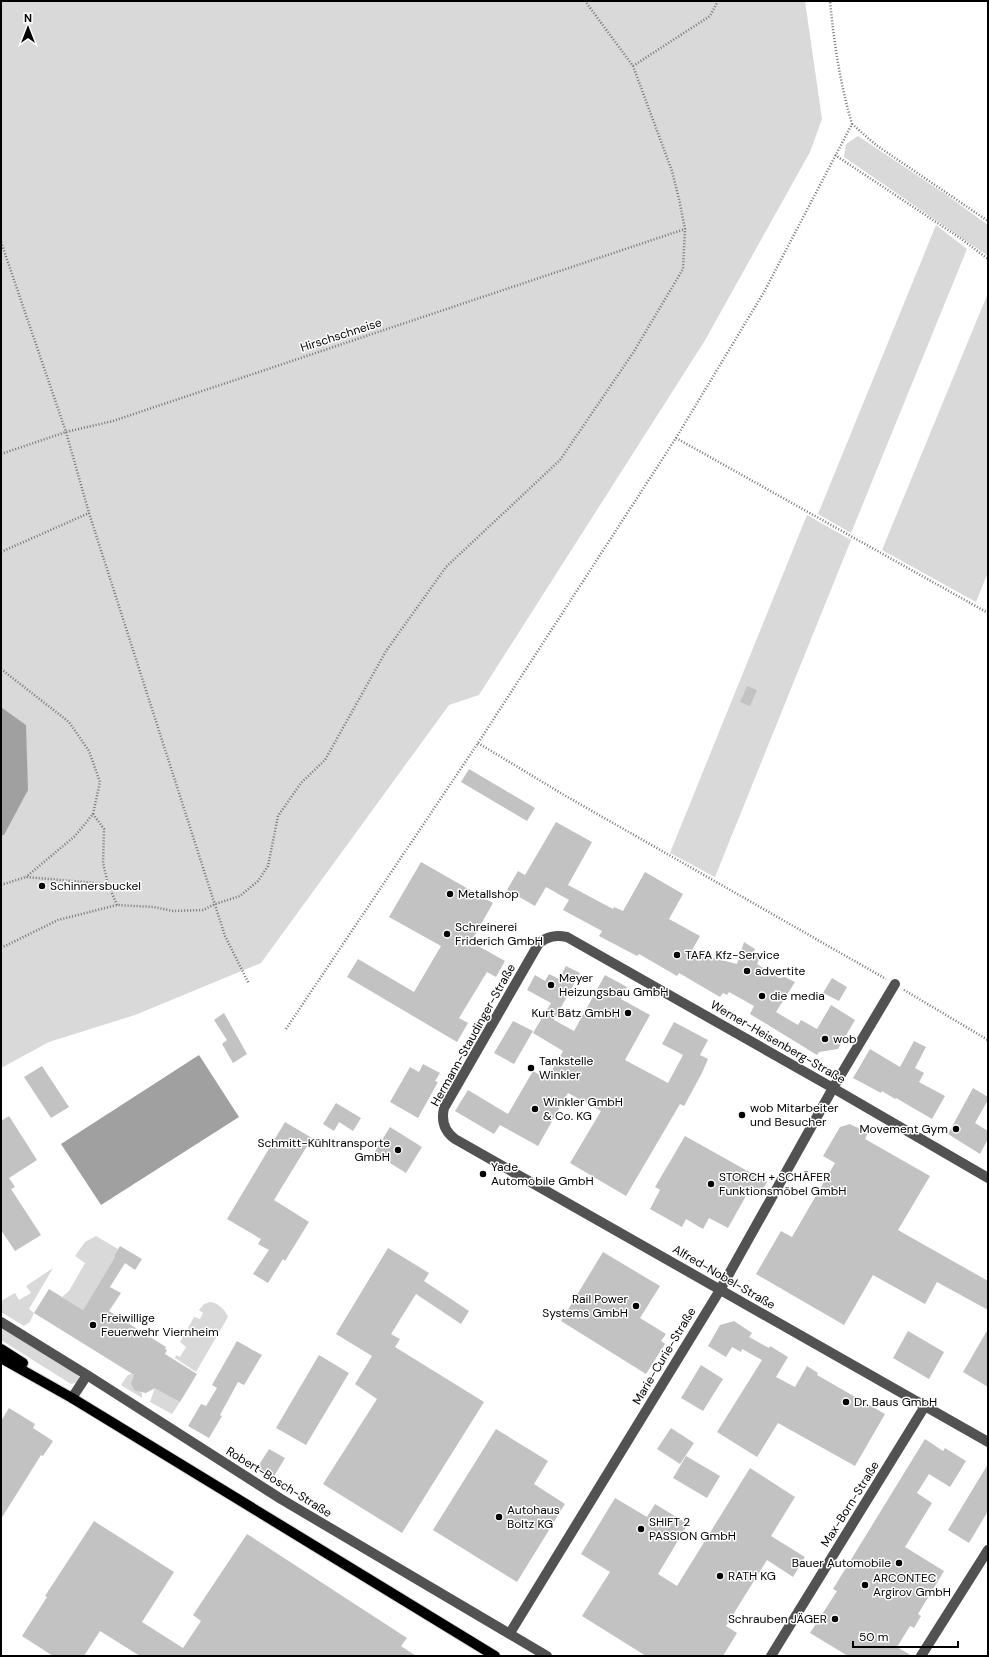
<svg xmlns="http://www.w3.org/2000/svg" width="989" height="1657" font-family="'DM Sans',sans-serif">
  <rect width="100%" height="100%" fill="#fff"/>
  <path fill="#d9d9d9" d="M1,1h804l17,118 -12,33 -106,190 -225,353 -30,10 -188,258 -126,52 -86,27 -48,26v-232l3,-1 22,-110 -25,-18z
    M858,136l87,58 43,31v31l-144,-99 2,-13z
    M936,225l31,24 -116,284 -33,-19z
    M988,293v279l-12,30 -94,-52z
    M807,515l44,25 -136,337 -45,-24z
    M96,1236l22,13 -4,7 1,1 -32,53 -21,-13 7,-6 16,-28 -10,-7 10,-14z
    M53,1268l-24,41 5,4 -4,9 -6,4 -23,-14v-11l14,-8 4,7 12,-7 -5,-7z
    M210,1302c8,1 15,7 18,15l-32,55 -21,-14 1,-3 4,2 6,-10 -6,-5 14,-25 6,2 3,-6 -4,-3 5,-6z
    M1,1328l75,45 3,4v3l-4,3 -4,1 -70,-44z
    M130,1374h2l6,3 -7,7 3,6 8,3v5l-21,-13 6,-9z
    M155,1387l25,15 -8,12 -22,-12z"/>
  <path fill="#a0a0a0" d="M1,707l25,18 2,65 -24,45 -3,1z
    M199,1055l40,62 -138,88 -40,-61z"/>
  <path fill="#c2c2c2" d="M747,686l10,4 -7,16 -10,-4z
    M469,769l66,39 -8,13 -66,-39z
    M556,822l36,20 -24,43 45,24 1,-2 9,4 22,-39 38,22 -14,25 31,17 -9,16 46,12 7,-22 11,7 -2,5 7,4 -3,6 22,14 6,-1 10,5 -19,30 22,13 3,-5 16,9 14,-24 24,15 -17,29 -19,3 -2,3 -67,-41 4,-8 -25,-14 -2,3 -4,-2 -3,4 -41,-24 -2,3 -38,-22 -2,2 -38,-20 3,-5 -39,-21 6,-10 -23,-13 -11,19 -28,-16 11,-19 7,4z
    M421,862l72,41 -22,39 34,19 -9,16 -9,-5 -28,46 9,5 -11,19 -110,-65 11,-18 56,33 27,-46 -52,-29z
    M566,966l14,7 -26,47 20,11 31,-56 22,12 -6,12 29,16 -25,45 43,23 15,-28 -21,-11 12,-22 34,18 -8,15 8,4 -6,14 -18,33 -4,-2 -54,92 -56,-33 31,-52 -33,-18 -30,53 -38,-21 -6,9 -39,-23 13,-21 40,24 25,-43 14,8 16,-28 -30,-18 18,-30 -24,-13 8,-15 10,6 4,-7 10,5z
    M832,978l15,9 -8,14 -16,-8z
    M224,1013l23,41 -14,9 -11,-19 5,-4 -13,-20z
    M513,1021l20,10 -19,33 -20,-11z
    M914,1041l12,6 -11,21 9,5 -5,9 26,14 -13,23 -36,-21 -1,1 -13,-8 -1,2 -28,-15 17,-29 30,18z
    M423,1064l17,9 -5,8 3,1 -20,36 -28,-16 20,-35 9,5z
    M42,1066l27,41 -18,11 -27,-41z
    M973,1088l15,9v3l-13,23 13,8v8l-8,15 -32,-20z
    M336,1103l25,15 -8,13 -14,-9 -5,9 -11,-7z
    M9,1116l28,44 -28,18 6,9 -4,2 30,46 -26,16 -14,-21v-109z
    M285,1122l27,16 -38,62 35,22 -24,39 -2,-2 -15,24 -15,-9 16,-24 -11,-6 3,-5 -34,-20z
    M850,1124l18,9 -3,6 65,37 -32,54 90,51v29l-51,-28 -12,22 -52,-29 -29,50 -88,-51 25,-43 11,6 43,-74 -12,-7 17,-29z
    M390,1127l32,20 -16,26 -32,-20z
    M685,1136l82,46 -6,10 -10,-5 -23,41 -19,-10 -6,11 -17,-10 -4,8 -32,-18 10,-19 -5,-3z
    M120,1246l22,13 -7,11 -10,-7 -15,24 11,6 -12,18 57,36 -1,2 2,1 -2,4 32,20 -17,28 -25,-14 -9,5 -10,-2 -2,-1 -3,-6 3,-9 -100,-62 15,-24 34,21 32,-53 -1,-1z
    M388,1248l41,25 -5,8 45,30 -8,13 -45,-30 -25,40 9,5 -5,8 89,55 -82,131 -79,-49 54,-85 -22,-15 17,-28 -36,-22z
    M603,1252l57,34 -20,32 26,16 -5,7 4,3 -19,30 -85,-53z
    M734,1321l18,12 -3,4 20,11 1,-2 18,11 -12,20 19,10 12,-21 11,7 -1,2 68,39 -30,52 -77,-43 -21,34 -40,-25 45,-72 -20,-11 -1,3 -9,-5 -6,10 -18,-11 12,-21z
    M988,1329v58l-25,-15z
    M908,1331l36,21 -15,27 -36,-21z
    M237,1341l25,14 -18,30 -6,-3 -18,33 2,1 -13,22 -21,-12 13,-22 5,2 11,-18 -5,-3z
    M319,1355l30,18 -43,72 -30,-17z
    M701,1365l22,14 -20,32 -22,-13z
    M9,1408l26,16 -2,4 20,13 -10,15 -2,-1 -40,64v-98z
    M671,1428l23,15 -14,21 -23,-15z
    M496,1429l52,32 -14,23 31,20 -48,78 -84,-52z
    M925,1439l18,12 2,-3 21,13 -16,26 -21,-13 -12,19 15,10 -27,44 39,24 -26,43 3,2 -7,12 -4,-2 -13,21 15,9h-64l-38,-23 27,-42 -4,-2z
    M269,1449l16,9 -12,20 -16,-10z
    M686,1456l34,20 -13,22 -34,-20z
    M988,1464v47l-19,32 -21,-13z
    M750,1468l45,29 -24,39 34,21 -12,20 -26,-17 -41,66 11,7 -14,23h-77l-64,-40 28,-44 -29,-18 34,-56 32,19 8,-13 33,20 -30,50 19,12z
    M94,1521l80,51 -32,50 41,26 18,-27 -8,-6 54,-81 160,104 -6,8 15,10h-276l-40,-25 -16,25h-31l-31,-20 25,-39 -2,-1z"/>
  <g fill="none" stroke-linecap="round" stroke-linejoin="round">
    <g stroke="#dbdbdb" stroke-width="12">
      <path id="major" d="M1,1349l22,14
        M1,1358l71,40 423,258"/>
    </g>
    <path stroke="#747474" stroke-width="2.5" stroke-dasharray="1 2" stroke-linecap="butt" d="M633,66l77,-50 8,-15
      M852,124l24,21 112,76
      M835,155l125,83 28,21
      M1,242l65,190 23,81 136,423 24,48
      M676,438l312,175
      M1,454l65,-22 47,-11 572,-192
      M1,552l88,-39
      M1,669l68,53 20,29 11,31 -7,32 -18,22 -49,41
      M478,743l86,52 322,184
      M93,814l11,15 -1,34 5,21 9,21
      M1,885l25,-8 82,7
      M1,948l57,-28 59,-15 37,2 19,4 30,-1 12,-6 25,-8 18,-15 10,-15 10,-50 23,-33 24,-23 61,-109 60,-84 114,-107 73,-107 50,-84 2,-40 -6,-30 -7,-28 -39,-105 -48,-65
      M904,990l84,50
      M286,1029l192,-286 198,-305 88,-146 88,-168c-12,-41 -18,-81 -22,-123"/>
    <path stroke="#525252" stroke-width="10" d="M988,1178l-155,-90 -266,-151c-11,-2 -19,-1 -28,6l-95,165c-3,13 0,23 11,31l533,303
      M1,1322l86,53 194,124 266,157
      M72,1398l15,-23
      M510,1633l210,-343 113,-202 62,-104
      M771,1656l154,-250
      M921,1656l67,-106"/>
    <use href="#major" stroke="#000" stroke-width="10"/>
  </g>
  <g fill="#000" stroke="#fff" stroke-width="1.5">
    <circle cx="42" cy="886" r="4"/>
    <circle cx="450" cy="894" r="4"/>
    <circle cx="447" cy="934" r="4"/>
    <circle cx="677" cy="955" r="4"/>
    <circle cx="747" cy="971" r="4"/>
    <circle cx="551" cy="985" r="4"/>
    <circle cx="762" cy="996" r="4"/>
    <circle cx="628" cy="1013" r="4"/>
    <circle cx="825" cy="1039" r="4"/>
    <circle cx="531" cy="1068" r="4"/>
    <circle cx="535" cy="1109" r="4"/>
    <circle cx="742" cy="1115" r="4"/>
    <circle cx="956" cy="1129" r="4"/>
    <circle cx="398" cy="1150" r="4"/>
    <circle cx="483" cy="1174" r="4"/>
    <circle cx="711" cy="1184" r="4"/>
    <circle cx="636" cy="1306" r="4"/>
    <circle cx="93" cy="1325" r="4"/>
    <circle cx="846" cy="1402" r="4"/>
    <circle cx="499" cy="1517" r="4"/>
    <circle cx="641" cy="1529" r="4"/>
    <circle cx="899" cy="1563" r="4"/>
    <circle cx="720" cy="1576" r="4"/>
    <circle cx="865" cy="1585" r="4"/>
    <circle cx="835" cy="1619" r="4"/>
  </g>
  <g text-anchor="middle" dominant-baseline="central" stroke-width="3" stroke-linejoin="round" paint-order="stroke">
    <g font-size="12" fill="#000" stroke="#fff">
      <text transform="translate(341 335) rotate(-18)">Hirschschneise</text>
      <text transform="translate(473 1035) rotate(-61)">Hermann-Staudinger-Straße</text>
      <text transform="translate(778 1042) rotate(30)">Werner-Heisenberg-Straße</text>
      <text transform="translate(724 1277) rotate(30)">Alfred-Nobel-Straße</text>
      <text transform="translate(664 1356) rotate(-59)">Marie-Curie-Straße</text>
      <text transform="translate(279 1482) rotate(32)">Robert-Bosch-Straße</text>
      <text transform="translate(850 1504) rotate(-58)">Max-Born-Straße</text>
    </g>
    <g font-size="12" fill="#000" stroke="#fff" text-anchor="start">
      <text x="50" y="886">Schinnersbuckel</text>
      <text x="458" y="894">Metallshop</text>
      <text x="455" y="927">Schreinerei<tspan x="455" dy="14">Friderich GmbH</tspan></text>
      <text x="685" y="955">TAFA Kfz-Service</text>
      <text x="755" y="971">advertite</text>
      <text x="559" y="978">Meyer<tspan x="559" dy="14">Heizungsbau GmbH</tspan></text>
      <text x="770" y="996">die media</text>
      <text x="620" y="1013" text-anchor="end">Kurt Bätz GmbH</text>
      <text x="833" y="1039">wob</text>
      <text x="539" y="1061">Tankstelle<tspan x="539" dy="14">Winkler</tspan></text>
      <text x="543" y="1102">Winkler GmbH<tspan x="543" dy="14">&amp; Co. KG</tspan></text>
      <text x="750" y="1108">wob Mitarbeiter<tspan x="750" dy="14">und Besucher</tspan></text>
      <text x="948" y="1129" text-anchor="end">Movement Gym</text>
      <text x="390" y="1143" text-anchor="end">Schmitt-Kühltransporte<tspan x="390" dy="14">GmbH</tspan></text>
      <text x="491" y="1167">Yade<tspan x="491" dy="14">Automobile GmbH</tspan></text>
      <text x="719" y="1177">STORCH + SCHÄFER<tspan x="719" dy="14">Funktionsmöbel GmbH</tspan></text>
      <text x="628" y="1299" text-anchor="end">Rail Power<tspan x="628" dy="14">Systems GmbH</tspan></text>
      <text x="101" y="1318">Freiwillige<tspan x="101" dy="14">Feuerwehr Viernheim</tspan></text>
      <text x="854" y="1402">Dr. Baus GmbH</text>
      <text x="507" y="1510">Autohaus<tspan x="507" dy="14">Boltz KG</tspan></text>
      <text x="649" y="1522">SHIFT 2<tspan x="649" dy="14">PASSION GmbH</tspan></text>
      <text x="891" y="1563" text-anchor="end">Bauer Automobile</text>
      <text x="728" y="1576">RATH KG</text>
      <text x="873" y="1578">ARCONTEC<tspan x="873" dy="14">Argirov GmbH</tspan></text>
      <text x="827" y="1619" text-anchor="end">Schrauben JÄGER</text>
    </g>
  </g>
  <rect width="989" height="1657" fill="none" stroke="#000000" stroke-width="4"/>
  <g transform="translate(28 28)" stroke="#ffffff" stroke-width="3" paint-order="stroke">
  <path d="M0-3L7 15L0 10L-7 15Z" fill="#000000"/>
  <text y="-6" font-size="11" font-weight="bold" text-anchor="middle" fill="#000000">N</text>
  </g>
  <path d="M853 1641v6h105v-6" fill="none" stroke="#000000" stroke-width="2"/>
  <text x="859" y="1641" font-size="12" fill="#000000" stroke="#ffffff" stroke-width="3" paint-order="stroke">50 m</text>
</svg>
